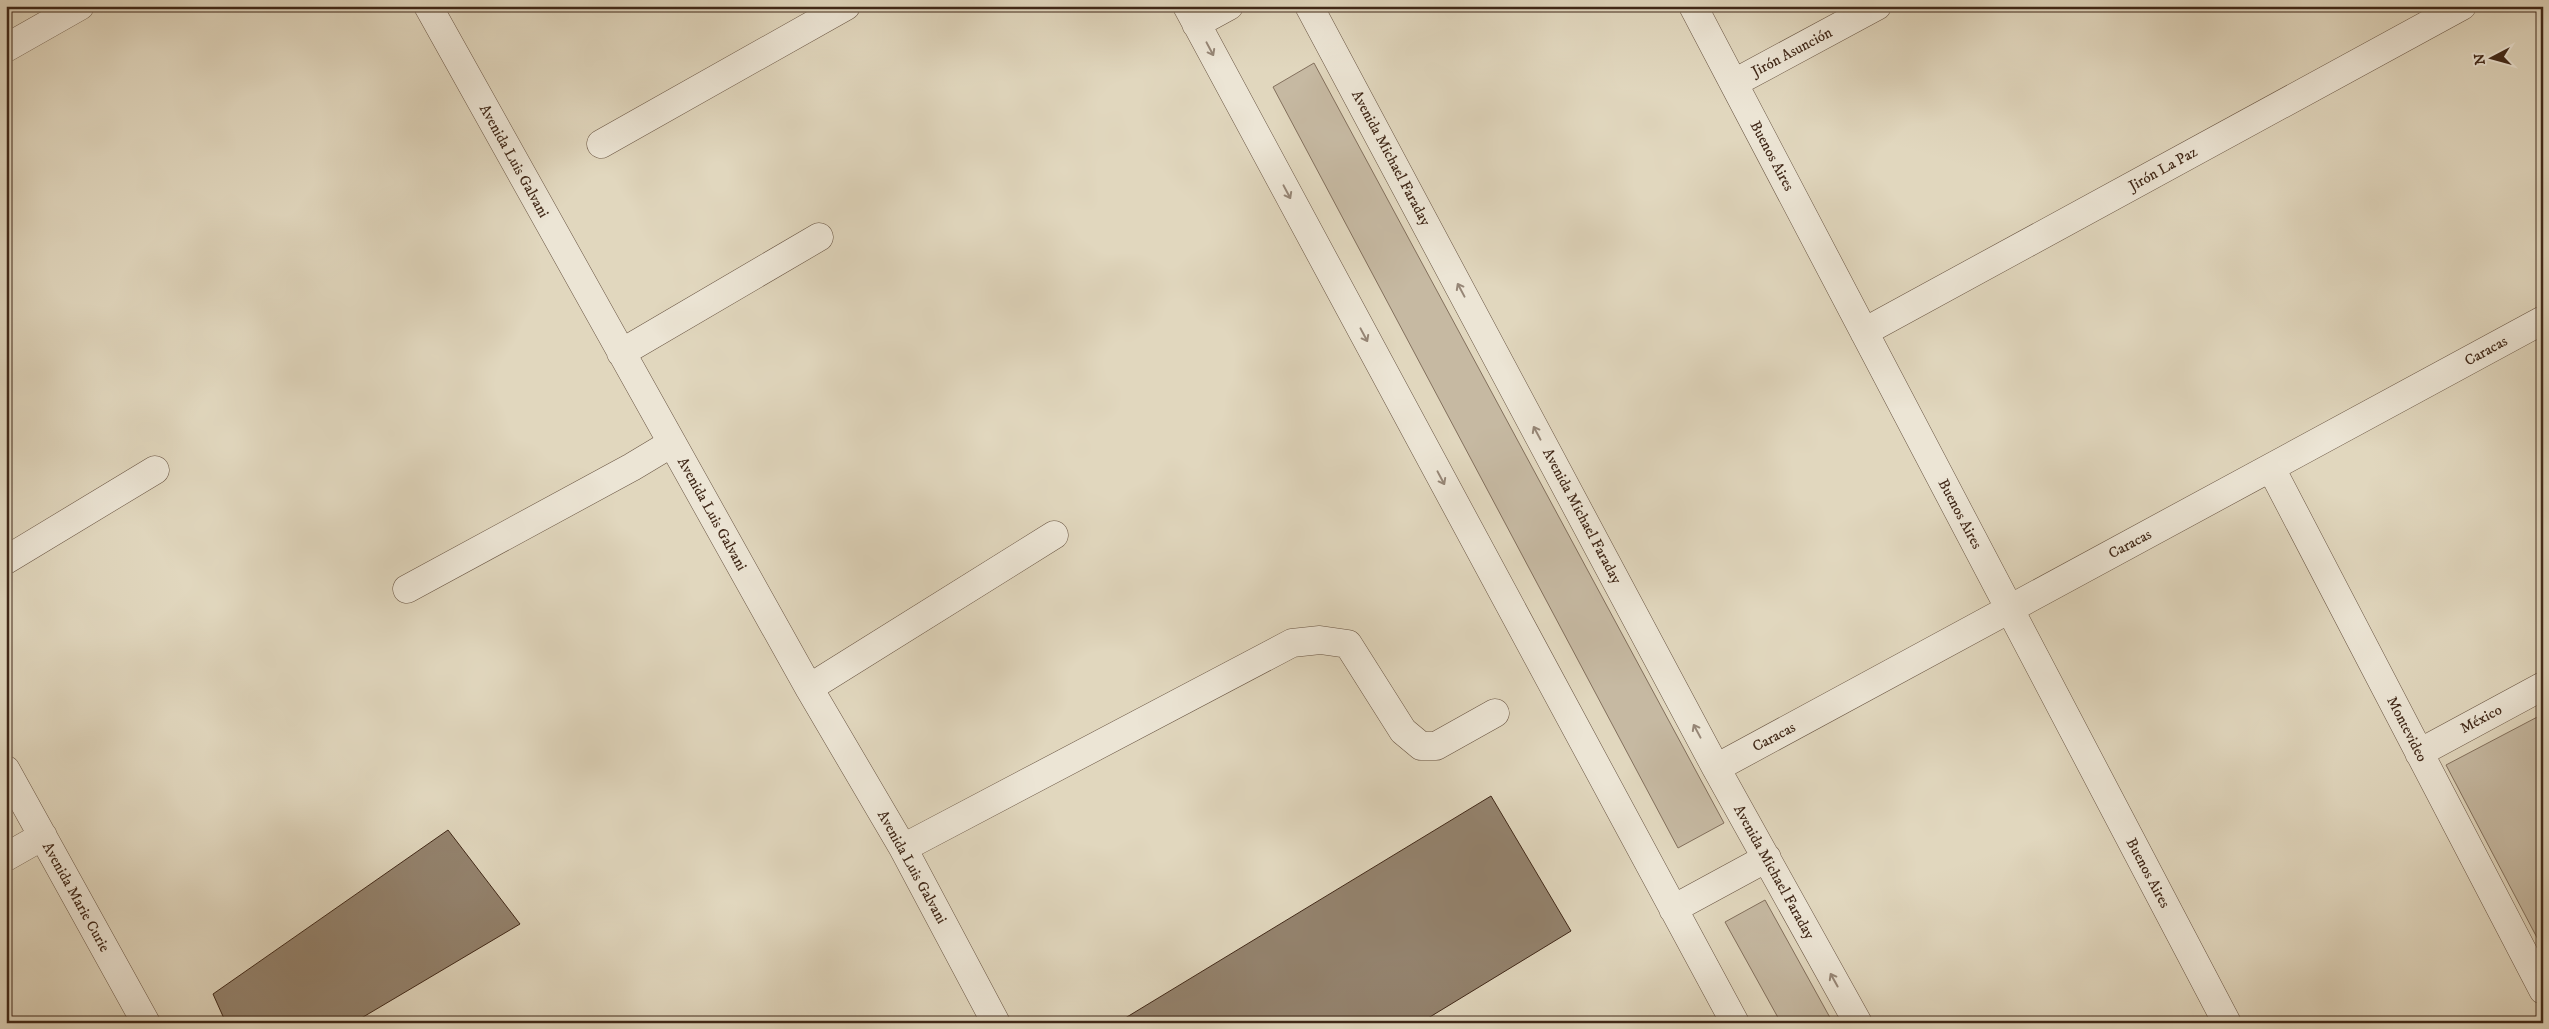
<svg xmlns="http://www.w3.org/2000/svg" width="2549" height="1029" font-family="'IM FELL DW Pica',serif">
  <rect width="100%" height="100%" fill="#e1d7be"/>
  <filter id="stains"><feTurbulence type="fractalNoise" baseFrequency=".004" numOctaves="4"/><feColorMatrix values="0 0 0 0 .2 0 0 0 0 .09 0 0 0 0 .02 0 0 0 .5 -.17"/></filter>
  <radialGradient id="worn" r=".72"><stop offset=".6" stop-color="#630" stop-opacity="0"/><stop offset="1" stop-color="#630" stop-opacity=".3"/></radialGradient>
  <path fill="#c6b9a2" stroke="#83705d" d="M1314,63l410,760 -46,25 -405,-761z
    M2543,714v235l-97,-184z
    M1765,900l68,123h-52l-56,-101z"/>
  <path fill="#94836e" stroke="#402818" d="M1491,796l80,135 -151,92h-303z
    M448,830l72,94 -167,99h-127l-13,-29z"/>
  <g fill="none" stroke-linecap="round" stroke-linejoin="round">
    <g stroke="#685442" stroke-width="29">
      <path id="minor" d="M428,6l381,682 94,160 93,175
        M1187,6l548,1017
        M1309,6l407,762 142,255
        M1693,6l534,1017
        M1196,24l33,-18
        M6,48l74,-42
        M1734,83l143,-77
        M601,144l245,-138
        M1864,332l598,-326
        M621,353l198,-116
        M2271,468l272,522
        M6,560l149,-90
        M407,589l225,-122 40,-24
        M809,688l245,-153
        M2419,753l124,-67
        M1716,768l827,-448
        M6,770l140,253
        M903,848l389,-205 28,-3 28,4 55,87 18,15h15l59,-33
        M6,857l37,-21
        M1673,909l94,-51"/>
    </g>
    <use href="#minor" stroke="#ece5d5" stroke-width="28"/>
  </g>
  <defs><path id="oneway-shaft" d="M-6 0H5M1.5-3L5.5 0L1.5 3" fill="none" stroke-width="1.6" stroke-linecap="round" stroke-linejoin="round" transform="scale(1.25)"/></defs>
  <g stroke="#968676">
    <use href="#oneway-shaft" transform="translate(1210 49) rotate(62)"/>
    <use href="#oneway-shaft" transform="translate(1287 192) rotate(62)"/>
    <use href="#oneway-shaft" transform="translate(1461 290) rotate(-118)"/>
    <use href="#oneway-shaft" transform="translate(1364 335) rotate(62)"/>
    <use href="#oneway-shaft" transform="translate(1537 433) rotate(-118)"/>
    <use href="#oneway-shaft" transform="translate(1441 478) rotate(62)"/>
    <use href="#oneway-shaft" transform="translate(1697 731) rotate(-118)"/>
    <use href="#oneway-shaft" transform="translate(1834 980) rotate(-119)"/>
  </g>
  <g text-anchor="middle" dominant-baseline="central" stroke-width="4" stroke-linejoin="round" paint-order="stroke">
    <g font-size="15" fill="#402818" stroke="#ece5d5">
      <text transform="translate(1792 52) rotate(-28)">Jirón Asunción</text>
      <text transform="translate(1772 156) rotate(62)">Buenos Aires</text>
      <text transform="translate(1391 158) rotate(62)">Avenida Michael Faraday</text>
      <text transform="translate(514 161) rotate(61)">Avenida Luis Galvani</text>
      <text transform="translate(2163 169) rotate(-29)">Jirón La Paz</text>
      <text transform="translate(2486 351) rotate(-29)">Caracas</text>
      <text transform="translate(712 514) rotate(61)">Avenida Luis Galvani</text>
      <text transform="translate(1960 514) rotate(62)">Buenos Aires</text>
      <text transform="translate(1582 516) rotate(62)">Avenida Michael Faraday</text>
      <text transform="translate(2130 544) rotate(-28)">Caracas</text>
      <text transform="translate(2481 719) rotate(-28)">México</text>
      <text transform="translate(2407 729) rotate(63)">Montevideo</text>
      <text transform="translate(1774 737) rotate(-28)">Caracas</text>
      <text transform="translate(912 867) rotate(61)">Avenida Luis Galvani</text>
      <text transform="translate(1774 872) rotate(61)">Avenida Michael Faraday</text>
      <text transform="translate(2148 873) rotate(62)">Buenos Aires</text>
      <text transform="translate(76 897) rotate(61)">Avenida Marie Curie</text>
    </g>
  </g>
  <rect width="2549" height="1029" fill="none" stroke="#e1d7be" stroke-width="25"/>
  <rect x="8" y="8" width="2534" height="1014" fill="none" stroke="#402818" stroke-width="2.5"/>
  <rect x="12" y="12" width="2524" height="1004" fill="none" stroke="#402818"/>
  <g transform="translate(2492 58) rotate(264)" stroke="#ece5d5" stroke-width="4" paint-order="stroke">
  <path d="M0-4L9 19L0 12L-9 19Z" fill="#402818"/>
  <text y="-8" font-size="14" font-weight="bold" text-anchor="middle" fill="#402818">N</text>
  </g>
  <rect width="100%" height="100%" filter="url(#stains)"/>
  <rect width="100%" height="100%" fill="url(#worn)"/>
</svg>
